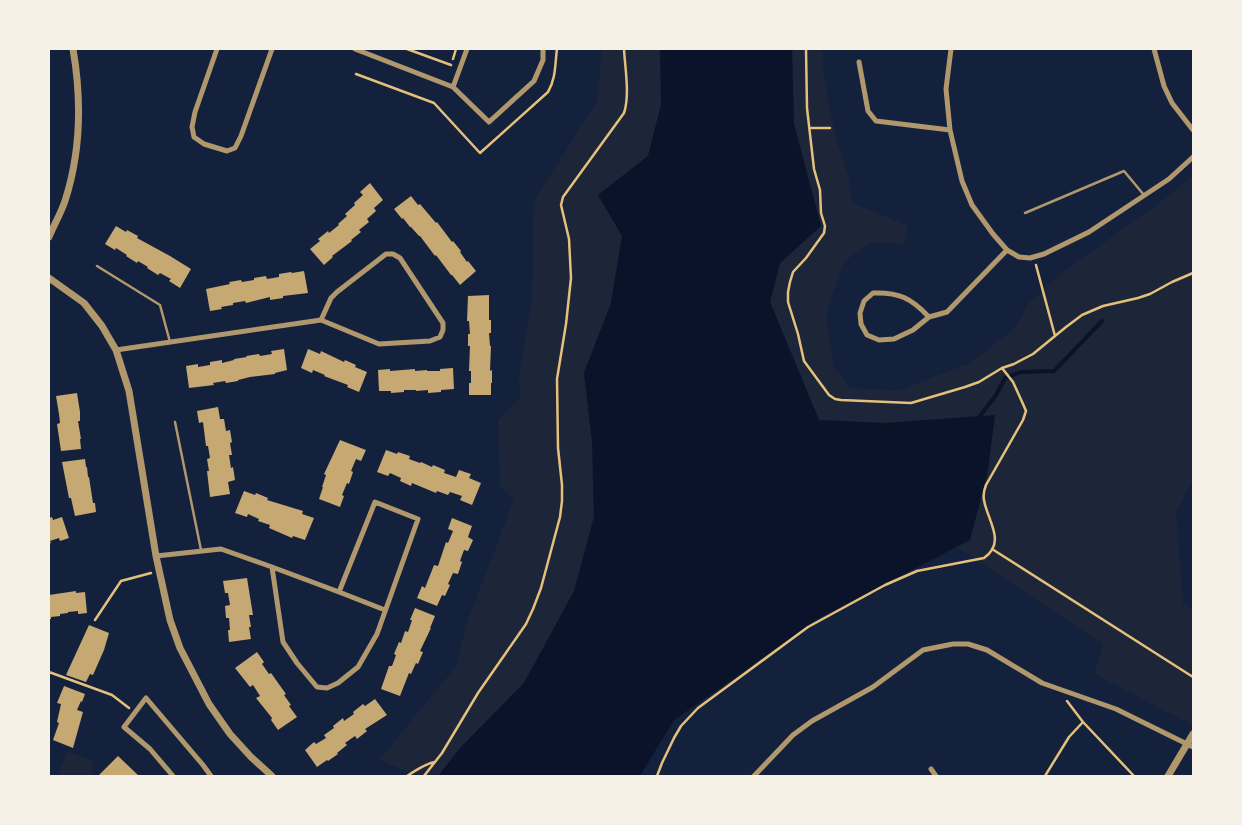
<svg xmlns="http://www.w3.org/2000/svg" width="1242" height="825" font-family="Ubuntu,sans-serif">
  <rect width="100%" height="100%" fill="#14213d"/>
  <path fill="#1d2539" d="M602,49h60l-1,56 -13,51 -50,39 24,40 -11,68 -27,70 8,68 2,76 -20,75 -50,91 -63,64 -23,29h-15l-19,-6 -25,-10 78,-95 8,-37 49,-129 -14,-13 -2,-66 22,-22 -1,-22 13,-78 2,-98 63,-98z
    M792,49h29l7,54 8,35 12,36 4,29 56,23 -4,18 -34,-2 -27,21 -17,50 7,52 17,23 47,3 73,-28 45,-35 14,-25 34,-31 99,-71 31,-26v304l-17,33 7,92 10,6v115l-99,-51 9,-30 -146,-97 14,-7 -87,-117 -65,-3 -49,-118 10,-39 41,-37 -27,-102z
    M68,751l25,10 -1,15h-35z"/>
  <path fill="#0b132b" d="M660,49h132l2,75 27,102 -41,37 -10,39 49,118 65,3 111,-8 -7,56 -18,69 -153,79 -91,65 -52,36 -34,56h-202l23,-29 63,-64 50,-92 20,-74 -2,-76 -8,-68 27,-70 11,-67 -24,-41 50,-39 13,-51z"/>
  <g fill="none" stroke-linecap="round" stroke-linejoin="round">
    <path stroke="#0b132b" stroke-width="4" d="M980,416l16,-21 9,-17 16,-6 33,-1 48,-50"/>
  </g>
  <path fill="#c6a872" d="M370,183l13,17 -9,8 2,3 -9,8 2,3 -10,8 2,2 -10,8 1,1 -20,15 1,1 -9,8 -14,-16 10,-8 -2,-2 10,-8 1,2 10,-8 -1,-1 9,-8 -2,-2 10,-9 -1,-2 9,-8 -3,-3z
    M411,196l7,9 2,-1 16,19 1,-1 15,20 1,-1 8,10 -1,1 7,10 1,-1 8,10 -16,14 -8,-10h-1l-15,-20 -1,1 -15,-20h-1l-8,-9h-1l-7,-9 -1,1 -8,-10z
    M116,226l10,6 1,-2 11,6 -1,2 33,18 21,13 -11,19 -11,-7 2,-2 -11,-6 -2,2 -11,-7 1,-1 -10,-6 -1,2 -11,-7 1,-1 -11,-7 -1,2 -10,-6z
    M304,271l4,22 -25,3v2l-13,2v-3l-24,6 -1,-2 -12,2v2l-12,2 1,2 -12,2 -4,-22 24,-5 -1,-2 12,-2 1,2 12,-2v-2l12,-2 1,3 12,-2v-3l12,-2 1,1z
    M489,295v25h2v13h-2l1,13h1l-1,25 2,-1v13h-1v12h-22v-12h2v-12h-2l1,-25h-2v-12h2l-1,-13h-2l1,-25z
    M284,349l3,21 -12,3v1l-25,3 -12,3v1l-12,2 -1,-2 -12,2 1,2 -25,3 -3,-22 12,-2v3l12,-2v-3l12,-2v3l12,-3v-1l13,-2 -1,-1 13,-2 1,2 12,-2 -1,-3z
    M308,349l12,5 1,-3 23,11 1,-2 11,5 -1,2 12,5 -8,20 -12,-5 1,-2 -24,-9 1,-1 -12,-5 -1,3 -11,-5z
    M453,368l1,21 -13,1v2l-13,1v-3l-12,1v-1h-12v2l-13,1v-2h-12l-1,-21 12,-1v2l25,-2v2l12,-1v1h13v-2z
    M77,393l3,19v9h-2l3,18h-1l1,10 -20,2 -4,-27 3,-1 -1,-9 -3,-18z
    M218,407l2,12h4l2,12 4,-1 2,12 -2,1 2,12h-3l2,13 2,-1 2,13 -7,2 2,12 -20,3 -3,-26h2l-2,-12 3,-1 -2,-12h-2l-3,-24 -4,1 -2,-12z
    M340,440l26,10 -5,11 -5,-2 -5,12 2,1 -4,12 -2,-1 -5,12 2,1 -4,11 -21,-8 4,-12h-1l4,-12 -2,-1z
    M386,450l11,4 1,-2 12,4 -1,3 11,4 1,-1 11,5 1,-2 12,5 -1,3 12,4 3,-7 12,4 -2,4 12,5 -9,22 -12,-5 2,-4 -12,-4 -2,3 -11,-4 -1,2 -24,-10 -1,3 -11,-5 1,-3 -11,-5 -2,3 -11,-4z
    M85,459l1,8h1l1,10h1l4,26h2l1,9 -21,4 -4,-18h-2l-7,-36z
    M244,491l11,4 1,-2 12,5 -1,2 36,11 -1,3 12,4 -9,22 -12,-4 -1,2 -23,-10 1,-3 -12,-4 1,-2 -11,-5 -1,3 -12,-4z
    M52,517l1,3 9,-3 7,21 -9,3 -1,-3 -9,3 1,2 -2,1v-26z
    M452,518l20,8 -4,11 5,3 -5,11 -4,-1 -4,11 2,1 -4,12 -5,-1 -5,11 2,1 -5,11 -3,-1 -5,11 -20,-8 5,-12 3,2 9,-23 4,1 8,-24 2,1 5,-12 -5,-2z
    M247,578l6,37h-4l2,12h-2l2,12 -22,3 -1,-12h2l-1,-12h-3l-1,-12 5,-1 -2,-12h-3l-2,-12z
    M76,591v2l9,-1 2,21 -9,1v-3l-10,1v1l-8,1v2l-9,1v2h-2v-24z
    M415,608l20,8 -5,12h1l-11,23 3,1 -5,12 -2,-1 -5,11 -2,-1 -9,23 -19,-7 8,-23h3l4,-11 -2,-1 5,-12 2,1 4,-12 3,1 4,-12h-2z
    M89,625l20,8 -5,17 -11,25 -3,-1 -4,8 -20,-7z
    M257,652l7,10 -2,2 7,10 2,-1 15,21 -2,1 7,10 -2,1 8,11 -19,13 -7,-10 1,-2 -16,-20 4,-2 -7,-11 -3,2 -15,-19z
    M64,686l21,8 -3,8 -1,-1 -4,9 6,2 -10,36 -20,-8 6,-17 -2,-1 4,-18 -4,-1z
    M375,699l12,16 -22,14 2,2 -10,8 -2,-3 -10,7 2,2 -10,8 1,1 -10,7 -1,-1 -10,7 -12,-17 9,-8 2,2 10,-6 -2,-3 10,-7 -1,-2 10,-8 1,3 10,-7 -1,-2 10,-8 2,2z
    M118,756l21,20h-41z"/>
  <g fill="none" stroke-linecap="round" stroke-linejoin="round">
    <path stroke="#e5c07b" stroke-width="2.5" d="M407,49l44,16
      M806,49l1,59 7,61 6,21 1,23 4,13 -1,7 -18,25 -13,14 -3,10 -2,10v10l10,32 6,27 25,34 6,4 6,1 70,3 54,-16 14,-5 23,-14 12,-4 19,-10 33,-27 16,-12 21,-9 35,-8 12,-4 22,-12 21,-9
      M453,59l3,-10
      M356,74l78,29 46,50 68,-61c8,-13 7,-29 9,-43
      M810,128h20
      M1036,265l19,71
      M992,549l201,128
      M95,620l26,-39 30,-8
      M49,672l63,23 17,13
      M1067,701l16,21 51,54
      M407,776c6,-4 21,-13 28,-14
      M424,776l18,-23 36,-60 48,-69 7,-15 8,-21 19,-71 2,-16v-16l-4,-37 -1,-69 9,-55 5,-46 -2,-39 -8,-34 2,-8 61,-84c6,-18 1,-45 0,-64
      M657,776l5,-13 12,-25 7,-12 17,-18 110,-81 77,-42 32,-14 67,-13c23,-16 3,-38 0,-58 -1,-5 0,-10 2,-15l37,-65 3,-9 -3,-7 -10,-22 -11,-14
      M1045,776l24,-39 14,-15"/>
    <path stroke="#b1986c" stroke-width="2.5" d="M1025,213l99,-42 20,24
      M97,266l63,39 10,37
      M175,422l26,128"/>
    <path stroke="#b1986c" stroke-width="5" d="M217,49l-22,63 -3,15 2,10 10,7 23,7 8,-3 6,-12 31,-87
      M355,49l98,38 36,35 45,-41 9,-21v-11
      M951,49l-5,40 4,41 12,51 10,24 21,29 14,16 12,7 11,1 14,-4 45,-22 80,-53 24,-22
      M1154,49l10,37 8,17 21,27
      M859,62l9,49 8,10 74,9
      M453,87l14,-38
      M929,317c-18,-19 -30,-25 -56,-24l-9,8 -4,12 1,11 6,11 12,5 15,-1 19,-9 16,-13 18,-5 60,-62
      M116,350l205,-30 58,24 51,-3 10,-4 3,-7v-7l-43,-65 -7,-4h-7l-49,38 -6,6 -10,22
      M156,556l65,-7 51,18 11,75 14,21 20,24 10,1 11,-5 20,-16 19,-33 41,-115 -43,-17 -36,90 -67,-25
      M339,592l46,18
      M931,769l5,7
      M173,776l-23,-27 -26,-22 22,-29 57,67 8,11
      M754,776l39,-41 19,-14 61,-34 50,-37 30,-6h15l19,6 55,33 74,26 77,38"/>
    <path stroke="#b1986c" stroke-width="7" d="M49,237c5,-12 12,-24 16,-36 16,-50 17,-100 8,-152
      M49,278l35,25 18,23 14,24 13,41 27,165 14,64 10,28 29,56 21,30 21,23 21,19
      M1168,776l25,-42"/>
  </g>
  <rect width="1242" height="825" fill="none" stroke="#f6f1e7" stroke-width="100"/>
</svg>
